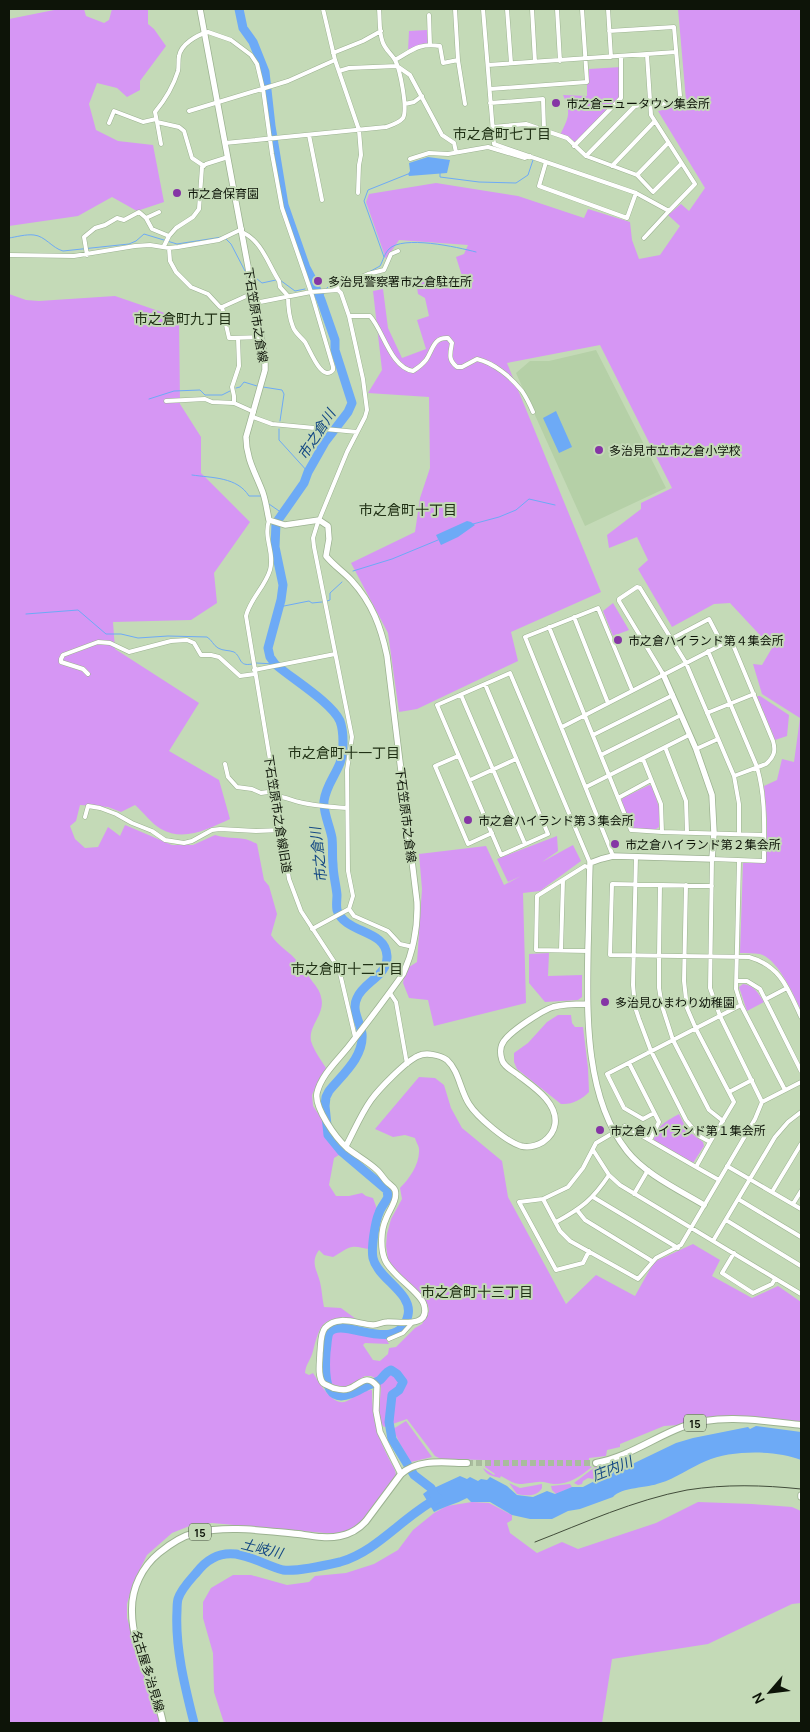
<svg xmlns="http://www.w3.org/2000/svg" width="810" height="1732" font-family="Manrope,'Noto Sans JP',sans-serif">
  <rect width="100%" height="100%" fill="#c4dab7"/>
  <path fill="#b5d0a7" d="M596,350l70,138 -81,38 -69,-153 14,-12h19z"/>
  <path fill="#d696f4" d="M59,9h25l2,7 18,7 5,-3 3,-11h36v15l6,5 12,17 -26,35v9l-13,7 -10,-9 -20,-5 -8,21 7,26 22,11 35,4 11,57 -27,9 -25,-14 -34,19 -69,10v-207z
    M678,9h123v1001c-8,-16 -23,-51 -41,-56 -7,-1 -14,-1 -20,-1l3,-90h23l1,-43 -3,-34 13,-6 5,-21 12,3 6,-44 -38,-24 -9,-30 9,1 10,-17 -42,-45 -16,1 -42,23 -34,-58 10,-9 -11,-23 -28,11 -2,-13 34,-26v-6l31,-15 -72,-143 -93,18 94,229 -90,40 7,29 -101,48 -18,3 -11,-79 -37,-70 64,-31 5,-34 10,-30 -1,-71 -61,-4 14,-23 -9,-79 10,-2 5,39 14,30 24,-9 -9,-29 12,-4 -4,-18 -7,-4 -2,-13 31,3 16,-5 -7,-22 8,-3 4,-9 -69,-5 -13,19 -20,-57 3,-8 67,-11 82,13 66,22 4,-9 42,13 2,18 7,19 21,-4 20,-29 -12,-11 13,-11 8,7 16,-23 -47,-77 13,-3 15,-8z
    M427,30l2,13 -21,8 1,-20z
    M621,67v31l-47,48 -7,-8 -7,-3c8,-17 12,-21 3,-40l24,1v-12h2v-15z
    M9,294l17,6 13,1 76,-5 64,22 1,86 21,33v36l49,49 -36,51 3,30 -26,17 -78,2 2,27 84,54 -30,48 50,29 11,39c-22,10 -46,23 -69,10 -9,-5 -18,-17 -26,-24l-14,7 -13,-5 -28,-2 -4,16 -6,5 5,13 10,9 13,-1 10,-20 12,9 5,-11 47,20h21l22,-10c15,5 28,0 42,9l7,36 5,6 8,28 -6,21c7,11 19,17 27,27 6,6 9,12 14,19 4,5 8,10 9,16 5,17 -13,28 -10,44 3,10 10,19 15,27l-7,11 -7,16 1,11 10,15 1,12 4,7 11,15 -5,3 -5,27 7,11h13l13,-3 4,3 7,2 4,11 -5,17 -3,23c-6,0 -11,-3 -17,-2 -6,1 -13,7 -19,10l-9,-2 -5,-5c-9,12 -2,20 1,32 2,8 2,16 4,25l17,1 15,11c-33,-2 -35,2 -43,32 -2,9 -7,12 -8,22l4,2 4,-2c6,9 20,35 34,28 10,-5 13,-10 25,-11 0,35 7,50 23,80l1,5c-14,20 -29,53 -56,58 -5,1 -10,0 -15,0l-113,-10 -20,2 -20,8 -25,22 -14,28 -6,21v14l33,105h-151z
    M613,603l16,27 -16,6 -10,-25z
    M757,696h3l29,19 -2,21 -12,4z
    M649,785l3,1 7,21v20l-3,2h-21l-4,-3 -10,-25 2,-3z
    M557,836l1,15 -16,11 31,-17 8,16 -41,30 -17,2 3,110 -92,23 -6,-26 -19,-2 -6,-15 3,-14 11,-7 5,-73 -3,-35 67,-8 18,39 17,-9 -13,6 -11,-23z
    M549,953l-1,23 34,-1v22l-4,3 -33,2 -16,-19v-29z
    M743,984c11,1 15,9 21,18l-17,9 -8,-24z
    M558,1015h13l1,8 3,4h8l5,41 1,24c-7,7 -17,13 -28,12l-44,-35 -3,-7v-9l14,-10 19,-21z
    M419,1077l16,1 9,7 7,23 11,20 40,33 6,36 58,107 30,-29 39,21 19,-34 39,-18 27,16 -8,16 40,22 26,-12 23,16v120l-56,-5 -57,5 -9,3 -15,1 -44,18v3l-13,3 -1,6 -17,2v8l3,1c-13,10 -22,17 -38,17 -6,0 -10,-3 -16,-2 -20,2 -18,5 -37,-6l-1,2c-7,-2 -13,-2 -17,-10l11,7 1,-1 -10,-7v-7l-44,-1 -6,-3 -28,-37 -23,8 -3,-4 -2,-13 2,-22 -4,-9 -6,-3h-6l-19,11 -14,-2c-4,-16 -9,-41 3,-54h20l8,4 23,4 3,5 -24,-1 -2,2 10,15 7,1 8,-7 1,-6 7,-1 19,-19 7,-4 7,-13 -1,-6 -4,-7 -32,-32 -4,-7 -2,-13 1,-12 4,-15 11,-20 -2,-11c9,-9 20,-24 19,-39 0,-3 -3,-7 -4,-11l-10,-3 -12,2 -18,-8z
    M679,1114l8,16 16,12 1,4 -11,17 -39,-23c2,-14 14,-20 25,-26z
    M406,1421l26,36 -21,5 -11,-18 -7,-15z
    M605,1465l3,1 -12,6 -1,6 -2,1 -5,-1 -5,3 -1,3 -4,1 -4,-2 21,-16z
    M509,1483l11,5 22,-4v4c-5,9 -16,8 -25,6z
    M570,1484l2,3 -16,7 -4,-4 -1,-4z
    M472,1502l17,1 23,12v5l-5,3 3,10 27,20 25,-11 16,7 78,-26 42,-21 54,2 40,3 9,4v92l-9,1 -84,40 -96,15 -10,64h-378l-10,-31 -1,-39 -10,-35v-16l8,-14 22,-13h18l36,10 22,-3 6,-6 31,-3 28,-9 24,-14 15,-20 21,-17 13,-7z"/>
  <path fill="#6daaf6" d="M428,157l22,3 -3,13 -38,3 -1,-2 2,-3 -1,-8z
    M556,411l16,36 -13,6 -16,-35z
    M467,521l4,1 4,3 -17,12 -17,8 -5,-10z
    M756,1426l45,6v28c-25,-10 -70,-10 -95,1 -15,6 -31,18 -46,22 -12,5 -39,4 -47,14l-33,12 -12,2 -16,8h-22l-18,-4 -22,-13h-19l-4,-4c-11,6 -22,8 -33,14l-11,-18 8,-6h3l26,-12 7,3 3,-2 8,4 3,-2 6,1 3,-3 17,9 10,9 16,2 14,-6 8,3 17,-7h11l27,-14 14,-5 52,-25 17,-5 55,-11 2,2z"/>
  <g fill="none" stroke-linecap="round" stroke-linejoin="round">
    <path stroke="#6daaf6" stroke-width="1" d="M440,173v4l39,5 37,1 12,-8 5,-15
      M9,238c7,-1 17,-4 25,-3 11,1 18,13 29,16l66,-7 7,-3 8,-7 33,10 45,-7
      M226,239l5,5 14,27 2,1
      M384,257l-20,-56 4,-11 40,-16
      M369,272l11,-6c3,-5 4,-12 9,-17 14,-14 68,-2 87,3
      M251,274l11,9 14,-3
      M280,280l15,11 10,-2
      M314,287h1
      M326,289l4,-4 26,-8
      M321,300l3,-7
      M263,387l19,3 2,4 -4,27
      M236,388l4,-1 4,-5 13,4
      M149,399l25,-8 26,-1 5,5h17l8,-4
      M279,429v11l29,32
      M192,475c21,3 45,2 57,21h12
      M269,504l13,9
      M473,524l26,-7 17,-7 13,-11 26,6
      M353,571l39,-12 46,-19
      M327,601l3,-1v-7l12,-11
      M279,607l30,-6 3,2 10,-1
      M26,614l52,-4 28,24h15l17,4 30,-2 39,1c5,3 6,8 11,11 5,3 11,2 16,4 8,5 4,15 18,12
      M256,663l19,1"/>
    <path stroke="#6daaf6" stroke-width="9" d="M239,9l4,19 10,14 12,30 6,54 13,79 22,63 7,13 8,19 14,40v10l17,53 -4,9 -23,30 -17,30 -4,11 -28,40 -1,24 8,38 -2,15 -13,48 2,9 5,7c17,15 56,38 65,57 4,11 4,31 0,42 -5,13 -14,23 -16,38 -1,12 6,25 8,37 1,9 0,18 1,26 0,11 3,20 4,31 0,4 -1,10 0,15 8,24 49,19 50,46 1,20 -24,26 -30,42 -6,12 3,23 5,36 2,23 -20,41 -33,57l-3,6 -1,9 3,29 13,16 46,39 1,7c-2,5 -7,10 -9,16 -4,9 -8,36 -6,45 5,21 40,35 35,57 -9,43 -68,-1 -79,18 -2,4 -2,14 -3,19 -2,30 0,58 37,36 5,-3 12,-5 17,-8 4,-4 6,-8 11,-10l6,4 6,8 -4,8 -7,5 -3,27 3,17 22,36 17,13 5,10
      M194,1723c-9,-36 -19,-75 -17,-112 0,-4 0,-8 1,-12 3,-10 12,-19 19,-27 10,-13 23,-20 39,-18 17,3 32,12 47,16 13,2 44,-5 57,-8 38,-11 63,-46 98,-64"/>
    <path stroke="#a9bc9d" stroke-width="6" stroke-dasharray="6 3" stroke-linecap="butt" d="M467,1463h129"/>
    <g stroke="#9cb291" stroke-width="5">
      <path id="street" d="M323,9l12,51 24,70 2,25 -2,10 -1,28
        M483,9l11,135 142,49 33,18 26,-27 -44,-69 -4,-60
        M507,9l4,54
        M532,9l3,53
        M557,9l3,52
        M608,9l3,48
        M429,15l1,30
        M333,53l30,-12 18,-10
        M395,60c18,-10 23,-17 45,-14l3,17 15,-3 -3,-51
        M458,60l7,44
        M488,65l188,-13
        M339,71l10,-3 48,-2 13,9 32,60 12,8 2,9
        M490,89l97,-7 -5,-73
        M490,103l53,-4 1,30
        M405,104l9,-2 8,-6
        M189,111l99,-30 47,-21
        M157,122l4,22
        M109,123l5,-12 29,11 13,-3
        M492,127l34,-3 41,14 19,18 51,19 16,17 28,-28
        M309,135l13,65
        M225,143l161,-16c6,-2 13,-4 17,-9 5,-9 -3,-49 -8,-58 -4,-7 -11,-11 -13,-20 -3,-9 -2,-21 -3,-31
        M574,146l47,-48v-41
        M586,156l49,-50 15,-2h20l7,-3 3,-5 -6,-69 -65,4
        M410,159l19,-6 19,1 40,-7 37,11 5,-2
        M546,162l-7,24 88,32 9,-25
        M204,166l-12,-8 -8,-27 -5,-4 -22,-5 -2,-10c10,-12 18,-25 23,-41 1,-5 0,-10 1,-15 2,-12 18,-21 29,-24l23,8 20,15 6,9 6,25 9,65 10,54 29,84 22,75v3c-11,13 -23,-20 -28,-28 -4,-5 -10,-9 -12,-15 -4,-10 -5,-20 -5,-31l-8,-9 -1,-6c-11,-17 -17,-40 -37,-49
        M612,166l42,-44
        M637,175l31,-32
        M146,218l13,-6
        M644,238l25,-27
        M164,246l5,-10 7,-8 17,-11 6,-8 3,-42 4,-3 22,-7
        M169,248l1,13 6,11 15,15 17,7 12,13h2l31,-14
        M9,255l65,1 61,-10 15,-1 19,3 9,-1 41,-7 23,-11
        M87,255l-3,-18 11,-9 10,-3 12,-7 7,2 15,-8 7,6 6,11 17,7
        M333,289l35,-15 16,-4 7,-16 7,-3
        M255,303l56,-11 27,-2 3,3 8,23 14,63 4,31 -2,7 -18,35 -30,73 -4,13 1,9 38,190 -5,33 1,101 5,25 -4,13 -37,20
        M222,307l7,31 33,-1
        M349,316h21c13,14 21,52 43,55 5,-3 9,-6 13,-11 7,-10 7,-23 22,-22l4,5c-2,11 -4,17 5,24h5l15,-8c17,4 34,18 45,32 4,6 8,14 11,21
        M166,401l39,-2 7,3 22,1 20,9
        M234,403v-7l-2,-9 7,-21 -1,-28
        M253,417l19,7 85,8
        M269,520c-6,19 6,32 1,50 -5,17 -20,29 -24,46l30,180 13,83 12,32 38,58 16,68
        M574,617l34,86
        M549,627l82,203 31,2 -1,-28 -18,-45
        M671,639l38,-20 13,25
        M254,670l81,-16
        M88,674l-5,-5 -22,-7v-3l2,-4 35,-13 12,1 19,9 42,-11 16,-1 7,3 7,12h10l8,2 21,19 15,-2
        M485,684l63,150 -47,21 -64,-150 73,-32 80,190
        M461,695l64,149
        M707,713l47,-19
        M562,727l169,-87 42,101c3,10 1,16 -7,23l-32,12 -48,-113 -46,-75 -3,-1 -18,12v2l44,73
        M593,735l80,-40
        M665,747l21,54 1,31
        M696,749l22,-10
        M601,755l80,-40
        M458,756l-23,10 33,78 24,-11
        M225,764l3,13 9,10 15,2 9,4 14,-2
        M734,776l5,28v30
        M470,780l46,-21
        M586,787l103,-52
        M276,796c9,1 15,4 23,6 16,4 32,5 48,6
        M618,798l33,-18
        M85,817l3,-11 12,2 16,6 16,9 20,8 13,9 19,3 8,-2 20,-11 8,-1 36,2 26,-1
        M662,832l102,3
        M613,856l-88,-219 73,-29 34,82
        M636,857l-3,128 2,22 4,12 12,32 35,69 13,16 11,6 -14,25 23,13
        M739,861l-3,128 5,16 44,85
        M660,885l-1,71v32l3,18 11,34 36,70 14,11
        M686,885l-2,96 3,27 9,21 38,73 -24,40
        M712,886l-100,-2 -2,71 139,2c32,9 39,32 52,60
        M349,909l5,7 34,15 12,13 13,3
        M561,950l2,-70
        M588,951l-52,-1 1,-54 48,-30 5,2
        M737,981h10l13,8 41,82
        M390,993l6,9 11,62
        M766,999l21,-11
        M629,1063l30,59 -9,18
        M729,1092l23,-12
        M762,1102l39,-20
        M654,1113l-11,6 -19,-11 -17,-34 134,-69
        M593,1150l16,25 11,10 181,109
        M727,1166l74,43
        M772,1192l29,-48
        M634,1194l14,-24
        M593,1197l85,51
        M543,1199l17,32 10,10 68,38 18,-21 25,-13 74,-126 7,-17 -42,-86 -10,-28 2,-129 52,2c0,-32 2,-63 -7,-94l-49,-116
        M738,1199l63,38
        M793,1204l8,-13
        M577,1210l8,10 67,41
        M726,1220l75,46
        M556,1222c26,-14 37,-23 53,-47
        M713,1241l62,-104 13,-15 13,-10
        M589,1251l-6,12 -27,7 -37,-68 24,-3 25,-12 15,-19 13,-25 29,-17 71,41
        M734,1253l-12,20 31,20 19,-9 3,-5
        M389,1339l14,-6 9,-10"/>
    </g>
    <g stroke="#9cb291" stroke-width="7">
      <path id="secondary" d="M200,9l65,349v12l-19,67c0,22 10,37 17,56 3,9 4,18 6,27l16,5 34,-5 9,6 1,13 -3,17c8,10 18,16 26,25 20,22 29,46 35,75l30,246c1,26 -3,48 -14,72 -17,24 -36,49 -54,72 -11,14 -28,29 -32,47 -3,15 19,45 30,55 10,8 22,14 31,23 3,3 6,8 9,11 3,3 6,4 8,8 3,10 -6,20 -9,29 -5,10 -6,30 -1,41 7,16 36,32 39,45 7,24 -26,16 -37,17 -5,0 -9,3 -14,3 -16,-1 -35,-11 -48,3 -5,6 -4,17 -5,25 0,8 -3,23 3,30 2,2 7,3 10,5 4,1 10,3 15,1 11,-3 18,-17 29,-3l-1,25 4,21 21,42
        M663,674l33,75 16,46 2,38 -2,26 -99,-3 -12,3 -11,4c-1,28 -1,56 -2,84 -1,65 -4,150 39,204 18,23 52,39 77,54
        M346,1146c8,-15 15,-32 25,-46 8,-11 35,-39 47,-44 8,-4 22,-1 29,4 12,11 13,30 22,44 8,13 38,38 52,42 8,2 15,0 22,-4 7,-5 11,-11 12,-18 3,-22 -23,-38 -37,-49 -6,-5 -14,-8 -16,-15 -2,-6 -2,-14 2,-19 7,-10 37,-30 49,-34 11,-3 23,-3 34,-3
        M801,1495v2"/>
    </g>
    <g stroke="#9cb291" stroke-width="8">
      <path id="primary" d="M596,1463c32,-6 57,-25 86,-36 36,-14 82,-6 119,-2
        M163,1723c-7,-37 -32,-75 -31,-114 0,-21 10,-42 27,-56 11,-9 23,-17 36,-20 34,-8 69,-2 103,1 14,2 28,5 42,2 10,-2 19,-7 26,-15l35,-47c18,-16 45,-11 66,-11"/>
    </g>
    <use href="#street" stroke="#fff" stroke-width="4"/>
    <use href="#secondary" stroke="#fff" stroke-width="5.5"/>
    <use href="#primary" stroke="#fff" stroke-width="6"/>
    <path stroke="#424d3a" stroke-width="1" d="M535,1542c49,-19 99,-42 152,-52 38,-6 76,-5 114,-1"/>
  </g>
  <g fill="#8535a5" stroke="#c4dab7" stroke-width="2">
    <circle cx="556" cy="103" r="5"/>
    <circle cx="177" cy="193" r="5"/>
    <circle cx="318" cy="281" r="5"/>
    <circle cx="599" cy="450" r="5"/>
    <circle cx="618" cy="640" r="5"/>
    <circle cx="468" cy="820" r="5"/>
    <circle cx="615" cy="844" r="5"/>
    <circle cx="605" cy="1002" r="5"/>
    <circle cx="600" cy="1130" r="5"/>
  </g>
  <g text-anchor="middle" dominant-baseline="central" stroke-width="4" stroke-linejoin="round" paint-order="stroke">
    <g fill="#c4dab7" stroke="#444f3c" stroke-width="1">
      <rect x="684" y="1414.5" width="22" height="17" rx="4"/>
      <rect x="189" y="1523.5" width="22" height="17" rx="4"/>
    </g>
    <g font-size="11" font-weight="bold" fill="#0d1408">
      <text x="695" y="1423">15</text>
      <text x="200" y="1532">15</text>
    </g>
    <g font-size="12" fill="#0d1408" stroke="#c4dab7" text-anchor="start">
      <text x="566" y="103">市之倉ニュータウン集会所</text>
      <text x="187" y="193">市之倉保育園</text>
      <text x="328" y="281">多治見警察署市之倉駐在所</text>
      <text x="609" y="450">多治見市立市之倉小学校</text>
      <text x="628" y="640">市之倉ハイランド第４集会所</text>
      <text x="478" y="820">市之倉ハイランド第３集会所</text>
      <text x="625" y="844">市之倉ハイランド第２集会所</text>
      <text x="615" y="1002">多治見ひまわり幼稚園</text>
      <text x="610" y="1130">市之倉ハイランド第１集会所</text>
    </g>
    <g font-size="12" fill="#0d1408" stroke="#c4dab7">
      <text transform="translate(256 315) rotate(81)">下石笠原市之倉線</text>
      <text transform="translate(278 814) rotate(81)">下石笠原市之倉線旧道</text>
      <text transform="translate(406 815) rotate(83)">下石笠原市之倉線</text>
      <text transform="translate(148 1671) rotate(73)">名古屋多治見線</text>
    </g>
    <g font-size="14" fill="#203115" stroke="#c4dab7">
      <text x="502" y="133">市之倉町七丁目</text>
      <text x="183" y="318">市之倉町九丁目</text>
      <text x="408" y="509">市之倉町十丁目</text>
      <text x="344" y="752">市之倉町十一丁目</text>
      <text x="347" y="968">市之倉町十二丁目</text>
      <text x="477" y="1291">市之倉町十三丁目</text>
    </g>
    <g font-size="14" font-style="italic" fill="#124783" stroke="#c4dab7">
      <text transform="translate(316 434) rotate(-57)">市之倉川</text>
      <text transform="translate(318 855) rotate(-97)">市之倉川</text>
      <text transform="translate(612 1468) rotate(-22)">庄内川</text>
      <text transform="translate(262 1548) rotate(14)">土岐川</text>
    </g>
  </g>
  <rect width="810" height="1732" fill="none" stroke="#0d1408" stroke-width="20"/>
  <g transform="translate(770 1692) rotate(242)" stroke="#c4dab7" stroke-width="4" paint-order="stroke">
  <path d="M0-4L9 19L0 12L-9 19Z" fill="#0d1408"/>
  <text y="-8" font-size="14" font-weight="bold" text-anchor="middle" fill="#0d1408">N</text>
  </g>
</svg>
